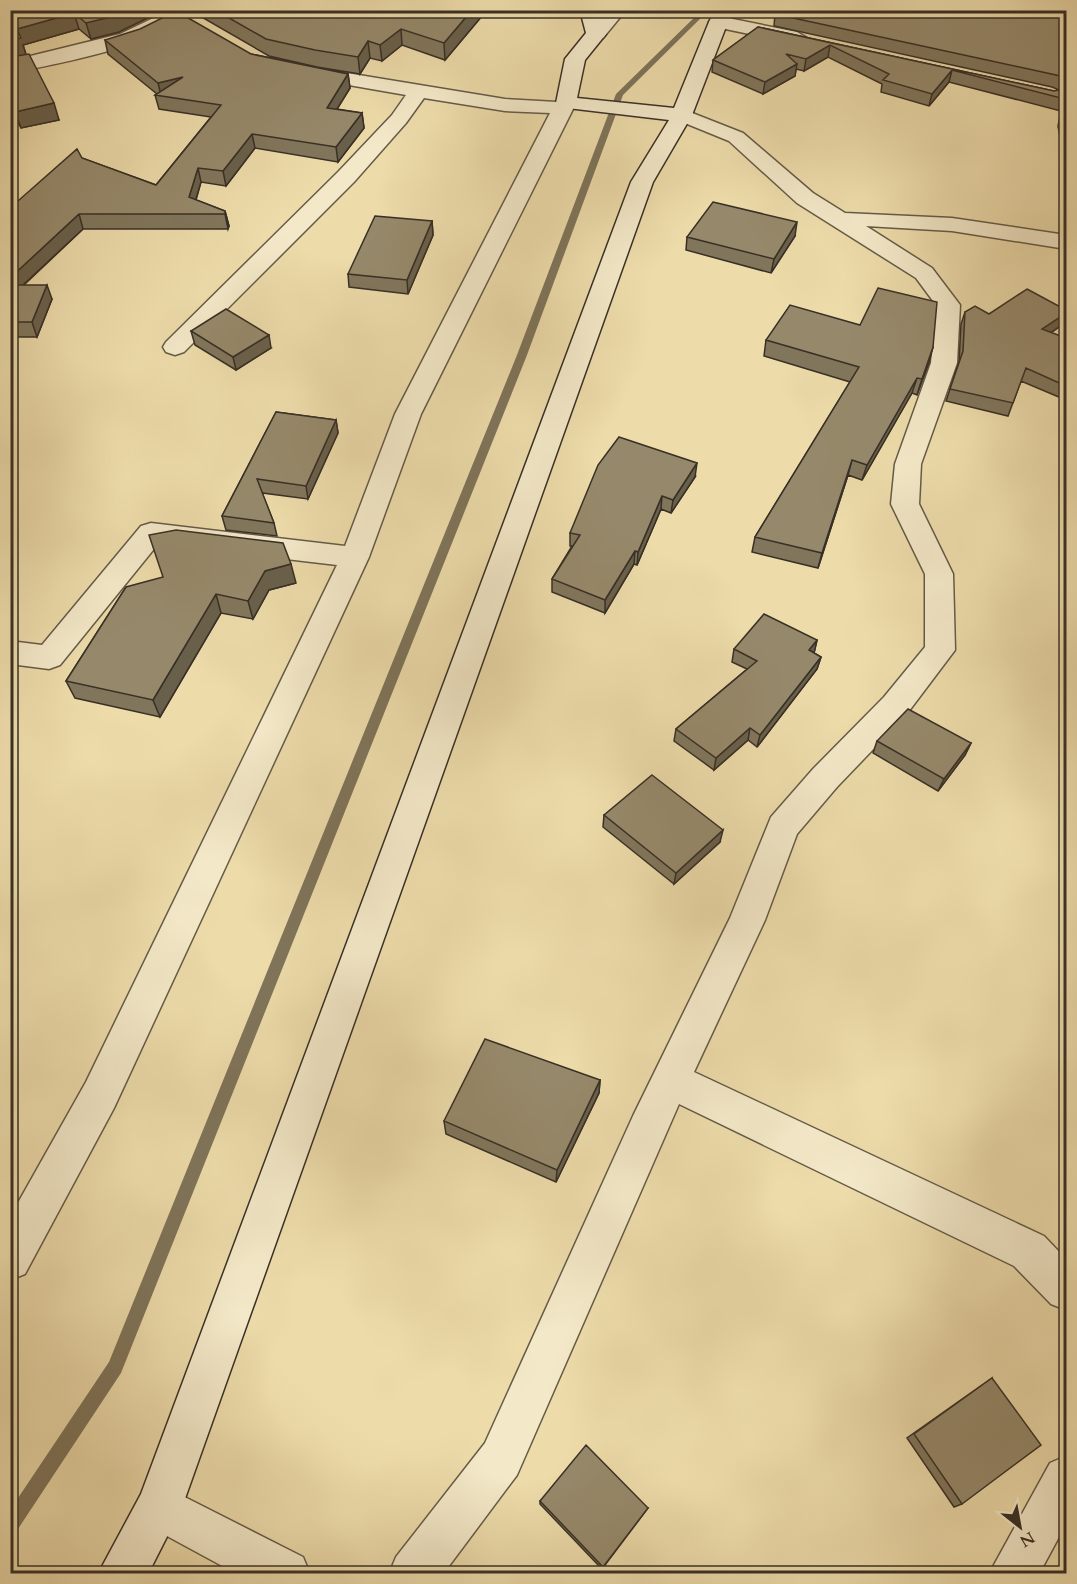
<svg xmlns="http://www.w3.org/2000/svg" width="1077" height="1584" font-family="Cardo,serif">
  <rect width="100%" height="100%" fill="#eddbaa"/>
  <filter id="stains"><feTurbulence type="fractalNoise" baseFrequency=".00333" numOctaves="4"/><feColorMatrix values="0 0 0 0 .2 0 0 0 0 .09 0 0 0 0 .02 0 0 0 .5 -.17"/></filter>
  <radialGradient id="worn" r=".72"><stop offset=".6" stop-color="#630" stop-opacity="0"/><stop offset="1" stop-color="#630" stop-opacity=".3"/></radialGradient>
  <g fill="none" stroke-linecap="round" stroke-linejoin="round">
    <path fill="#7f745a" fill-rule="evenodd" d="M702,10h7l-86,85 -96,260 -406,1018 -105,159 -6,2v-24l99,-148 408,-1007 99,-261z"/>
    <g stroke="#655b47" stroke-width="3">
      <path id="street" d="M170,10h22c-25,34 -140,55 -182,63v-12l110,-27z
        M607,10h19l-23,28h-14l-3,-4z
        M718,16l79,16 10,6 -10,6 -86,-18 -2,-4 2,-4z
        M304,66l201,33 52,3 9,-5 7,2 3,4 -155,311 -52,143 -255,551 -89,166 -15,6v-63l76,-135 251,-517 -179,-21 -98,121 -11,4 -39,-5v-23l32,4 99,-119 10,-3 194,23 50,-132 155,-301 -45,-2 -81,-13 -18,25 -52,59 -170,170 -9,3 -9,-3 -3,-5 3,-5 172,-170 54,-57 14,-20 -109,-19 -3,-4z
        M682,109l61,24 70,60 32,20 107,5 114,17v14l-114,-18 -86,-5 66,42 28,37 -3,58 -36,101 -2,40 34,70 2,76 -49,65 -69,72 -40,47 -32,86 -71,152 350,164 22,23v51l-15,-6 -37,-38 -335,-162 -162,371 -74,99h-54l7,-17 89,-114 148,-327 97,-198 41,-101 42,-48 71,-72 41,-50v-73l-34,-70 4,-40 36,-101 5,-58 -20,-27 -119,-75 -68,-62 -54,-22 -3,-4 3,-4z
        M1066,1456v68l-27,50h-50l61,-111z
        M159,1484l144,73 7,17h-73l-94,-51 -7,-16 7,-16z"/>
    </g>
    <g stroke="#383026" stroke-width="3">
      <path id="secondary" d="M580,10h18l8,24 -21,26 -8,38 97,10 35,-86 10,-12h20l-12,14 -35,91 -39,67 -471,1325 -34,67h-50l43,-80 490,-1312 38,-62 -110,-13 -3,-4 9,-44 21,-26z"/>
    </g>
    <use href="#street" fill="#f3e8c8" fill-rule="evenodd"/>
    <use href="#secondary" fill="#f3e8c8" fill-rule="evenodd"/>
  </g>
  <path fill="#81765c" stroke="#383026" stroke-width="1.5" d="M10,10h154l-45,22 -28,7 -12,-10 -56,16 3,9 33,66 -38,8 -11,-21z
    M193,10h294l-42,50 -43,-15 -20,16 -12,-3 -10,16 -43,-7 -48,-11 -76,-44z
    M1049,10h17v5z
    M775,14l291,5v152l-8,-45 3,-15 -112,-29 -20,24 -48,-14 1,-8 -54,-27 -24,14 -8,-2 -1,7 -32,18 -51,-22 1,-12 45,-33 296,64 5,-1 -7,-3 -278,-61z
    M105,40l146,14 97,20 2,14 -13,21 25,4 2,15 -26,34 -83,-14 -29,38 -25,-4 -5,18 29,11 4,15 -1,3h-145l-59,56 28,14 -15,38h-27v-129l72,-50 74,27 55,-68 -52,-8 -4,-14 2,-1 -49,-40z
    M432,221l1,14 -25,59 -59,-7 -1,-13z
    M795,236l-24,37 -85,-23 1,-13z
    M965,312l24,2 74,10 -12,9 15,5v62l-45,-19 -13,35 -62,-15 13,-39 2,-38z
    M191,331l80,17 -35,22 -41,-25z
    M766,340l167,7 -16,48 -5,-2 -50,87 -14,-5 -30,93 -66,-16 3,-15 95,-155 -86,-26z
    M276,412l60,8 2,13 -30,66 -46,-6 12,30 3,13 -51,-6 -4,-14z
    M695,477l-24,36 -10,-4 -24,56 -3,-1 -29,49 -53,-21v-13l20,-33h-2v-13z
    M296,583l-27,7 -16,29 -32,-6 -61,104 -85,-19 -9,-17 60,-94z
    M817,640l-3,13 7,4 -4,12 -60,78 -9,-7 -34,30 -40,-29 2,-12 71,-60 -15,-7 2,-13z
    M877,741l94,2 -6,12 -27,36 -65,-38z
    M604,815l116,27 -46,42 -71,-57z
    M600,1080l-1,13 -43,89 -110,-48 -2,-13z
    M992,1378l-30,126 -8,3 -47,-69z
    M540,1501l108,7 -46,61 -62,-65z"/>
  <path fill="#69604b" stroke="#383026" stroke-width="1.5" d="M126,10h38l-45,22 -28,7 -5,-16z
    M472,10h15l-42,50 -1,-17z
    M74,13l5,16 -56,16 3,10 -16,4v-18l7,-12z
    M401,29l1,16 -20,16 -2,-16z
    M368,41l2,17 -10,16 -2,-17z
    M830,45l-2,12 -24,14 2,-12z
    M797,64l-2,12 -32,18 2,-12z
    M952,70l-3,12 -20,24 3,-12z
    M348,74l2,14 -21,34 -2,-14z
    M183,77l-22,18 -3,-12z
    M54,103l5,17 -38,8 -6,-16z
    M362,113l2,15 -26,34 -2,-15z
    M252,134l3,14 -29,38 -3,-15z
    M198,168l3,14 -9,30 -3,-15z
    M225,211l4,15 -1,3 -3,-15z
    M79,214l4,15 -73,68v-19z
    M432,221l1,14 -25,59 -1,-14z
    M797,222l-2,14 -24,37 3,-14z
    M47,285l5,14 -15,38 -5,-15z
    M1066,313v3l-3,8 -26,18 5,-13z
    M269,335l2,13 -35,22 -3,-13z
    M933,347l-4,16 -12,32 5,-16z
    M917,378l-5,15 -50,87 5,-15z
    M336,420l2,13 -30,66 -2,-13z
    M852,460l-4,15 -30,93 4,-15z
    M697,463l-2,14 -24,36 2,-13z
    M662,496l-1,13 -24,56 1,-13z
    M635,551l-1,13 -29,49v-13z
    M291,564l5,19 -27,7 -16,29 -5,-18 17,-30z
    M216,594l5,19 -61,104 -7,-17z
    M817,640l-3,13 -5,-3z
    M821,657l-4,12 -60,78 3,-12z
    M750,728l-2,12 -34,30 2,-12z
    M971,743l-6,12 -27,36 6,-12z
    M723,830l-3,12 -46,42 2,-11z
    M600,1080l-1,13 -43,89 1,-12z"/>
  <path fill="#96896b" stroke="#383026" stroke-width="1.5" d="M10,10h116l-11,6 -29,7 -12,-10 -57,16 4,9 -11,3z
    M215,10h257l-28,33 -43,-14 -21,16 -12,-4 -10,16 -43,-7 -49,-11z
    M780,10h254l32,9v63l-3,-5 -7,-2 -281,-61z
    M176,11l75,43 97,20 -21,34 35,5 -26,34 -84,-13 -29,37 -25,-3 -9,29 36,14v3h-146l-69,64v-70l67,-59 5,9 74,27 65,-80 -66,-10 28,-18 -25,6 -53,-43 35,-11z
    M758,27l296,64 9,-2 3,-5v51l-3,-21 2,-15 -113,-29 -20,24 -49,-14 6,-6 -59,-29 -24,14 -20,-5 11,10 -32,18 -52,-22z
    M29,54l25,49 -39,9 -5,-10v-45z
    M713,202l84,20 -23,37 -87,-22z
    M375,216l57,5 -25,59 -59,-6z
    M10,285h37l-15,37h-22z
    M878,288l59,14 -4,45 -11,32 -5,-1 -50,87 -15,-5 -30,93 -67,-16 104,-170 -93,-27 24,-35 70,20z
    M1027,289l39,21v3l-24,16 24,9v48l-40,-18 -13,35 -63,-14 13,-38 2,-39 10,-6 14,8z
    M226,309l43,26 -36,22 -42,-26z
    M276,412l60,8 -30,66 -49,-7 17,44 -52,-7z
    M619,437l78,26 -24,37 -11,-4 -24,56 -3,-1 -30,49 -53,-21 28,-44 -10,-2 28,-68z
    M176,530l107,13 8,21 -26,7 -17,30 -32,-7 -63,106 -87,-19 60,-94 37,-10 -14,-42z
    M764,614l53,26 -8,10 12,7 -61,78 -10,-7 -34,30 -40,-29 81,-68 -23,-12z
    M908,709l63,34 -27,36 -67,-38z
    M652,775l71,55 -47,43 -72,-58z
    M485,1039l115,41 -43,90 -113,-49z
    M992,1378l49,67 -79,59 -48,-70z
    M586,1445l62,63 -45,59 -63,-66z"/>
  <rect width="1077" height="1584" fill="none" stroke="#eddbaa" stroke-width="36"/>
  <rect x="12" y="12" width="1053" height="1560" fill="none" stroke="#383026" stroke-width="3"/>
  <rect x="18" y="18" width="1041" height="1548" fill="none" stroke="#383026" stroke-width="1.5"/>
  <g transform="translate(1020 1527) rotate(149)" stroke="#f3e8c8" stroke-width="4.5" paint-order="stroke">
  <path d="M0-4.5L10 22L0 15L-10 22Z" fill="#383026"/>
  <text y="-9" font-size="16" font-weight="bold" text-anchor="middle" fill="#383026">N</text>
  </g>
  <rect width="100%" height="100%" filter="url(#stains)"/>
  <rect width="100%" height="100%" fill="url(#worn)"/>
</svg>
